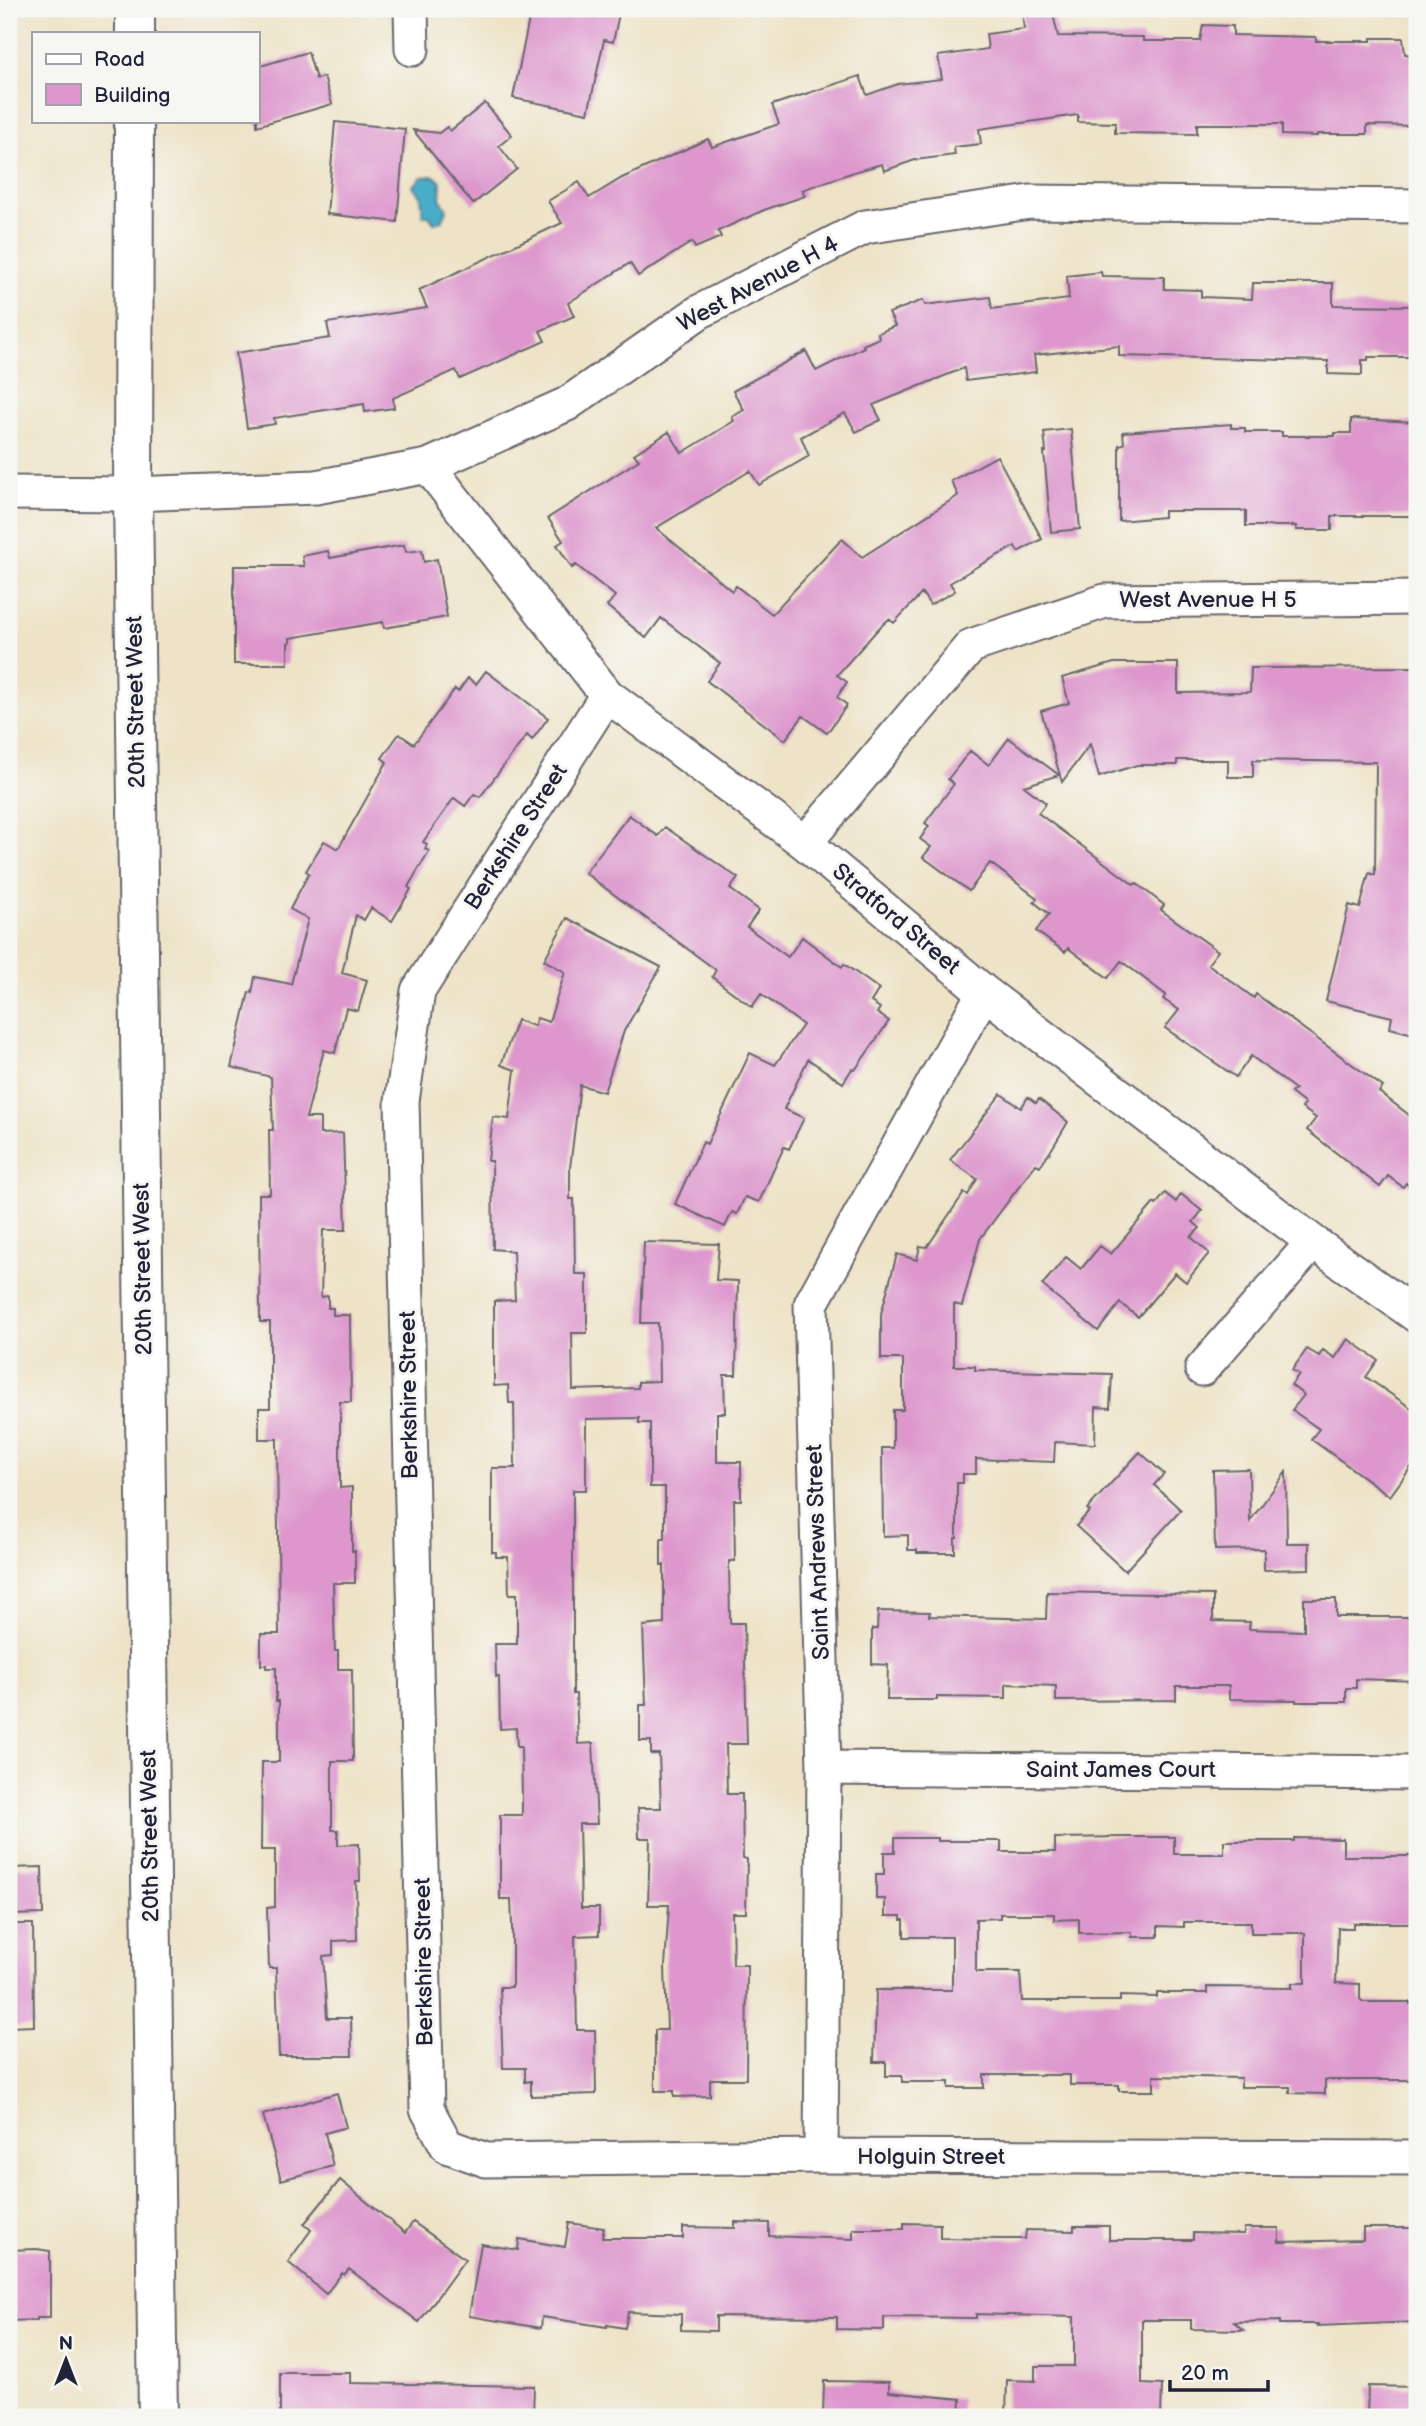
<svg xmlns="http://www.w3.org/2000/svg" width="1426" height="2426" font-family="'Balsamiq Sans',sans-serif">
  <rect width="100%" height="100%" fill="#f6f6f2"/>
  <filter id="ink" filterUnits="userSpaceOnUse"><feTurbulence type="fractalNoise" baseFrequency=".0143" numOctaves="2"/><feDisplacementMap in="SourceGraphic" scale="14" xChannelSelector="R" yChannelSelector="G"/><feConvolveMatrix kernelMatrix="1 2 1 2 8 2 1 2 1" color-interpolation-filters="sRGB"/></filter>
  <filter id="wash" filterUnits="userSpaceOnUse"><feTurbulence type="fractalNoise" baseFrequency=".00686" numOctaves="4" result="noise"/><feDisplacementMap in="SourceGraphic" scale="28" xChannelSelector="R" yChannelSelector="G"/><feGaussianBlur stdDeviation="1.57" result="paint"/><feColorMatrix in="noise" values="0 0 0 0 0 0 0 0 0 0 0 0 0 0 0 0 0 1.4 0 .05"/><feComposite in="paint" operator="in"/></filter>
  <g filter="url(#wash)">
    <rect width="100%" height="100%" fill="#eee3c7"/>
    <path fill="#48adc8" stroke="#356882" stroke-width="2" d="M434,176l7,6 -1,16 7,12 -5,11 -8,2 -5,-7h-6l-2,-20 -8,-10 9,-9z"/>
    <g id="blocks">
      <path fill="#dd97cd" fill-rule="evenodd" d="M531,9h89l-7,33 -9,-2 -16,73 -75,-15z
        M1052,9l6,27 85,1v4h57l3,-16 30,1v9l83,2v4h55v-3h32l2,16 12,1v71l-50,-1v9h-50v2l-35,-1v-11h-85v10l-82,-1v-10l-37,-1v-7l-99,14 2,15 -27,3 1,8 -40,5 -31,11 -2,-7 -28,8 -52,18 3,6 -41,14 -46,21 3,6 -26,11 -3,-6 -54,34 -8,-13 -62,40 6,13 -34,15 5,10 -85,38 -4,-9 -63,28 1,10 -29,4 -1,-8 -90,14 1,6 -28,4 -11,-75 94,-15 -3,-15 100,-15 -8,-18 143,-67 -14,-22 31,-19 10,16 33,-20 86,-39 4,8 67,-23 -7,-19 88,-29 7,19 31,-11 44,-5 -4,-23 50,-7 -2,-15 38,-5 -2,-17z
        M308,52l8,27 8,-2 8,27 -75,22v-59z
        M485,103l27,32 -13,11 18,23 -44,35 -60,-74 26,3 8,-6 3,4z
        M335,122l70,7 -8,93 -70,-8z
        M1101,272l1,4 62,1v12l37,1v7l51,2 1,-16h80v22l84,1v48h-8v3h-41v3h-6v15l-34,-1v-13l-209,-5v-10l-85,9 2,17 -70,9 -2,-13 -91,37 8,15 -25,12 -11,-19 -44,24 8,19 -50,29 -9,-14 -94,57 76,63 4,-5 36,28 70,-75 20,18 94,-60 2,-2 -7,-14 46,-25 45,83 -24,13 -3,-6 -37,20 -28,17 5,8 -25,14 -8,-12 -28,30 -5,-4 -10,9 -42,47 10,7 -10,15 10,8 -20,28 -24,-17 -18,24 -78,-59 13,-18 -59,-45 -15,20 -39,-32 8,-10 -39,-31 -4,3 -15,-23 6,-4 -15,-23 91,-58 -5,-6 35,-22 13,21 52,-32 -2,-4 12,-7 -11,-19 73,-40 10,20 48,-24 -1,-2 16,-7 -1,-5 17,-7 -6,-13 34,-13 2,5 65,-8 2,12 77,-10 -2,-23z
        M1351,419l66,3v94h-85v14h-36v-4h-50v-15h-82v6l-45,4v-76l5,-1 -1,-12 108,-8v4h14v4h37v4h53v-3h16z
        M1071,429l9,100 -29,3 -7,-80h2l-2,-20z
        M404,545l2,7 16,-2 2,12 13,-3 10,58 -63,11 -1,-6 -93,16v5h-2v21h-54v-98h70l-2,-10 26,-5 2,7z
        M1114,663h64v30l72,-1 1,-24 166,-1v368l-27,-7 2,-11 -66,-16 23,-96 11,3 9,-35 6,2 1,-113 -123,-2v17h-25v-17h-51v5h-40l-38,12 -9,-33 -28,38 -21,-71 28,-8 -7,-25z
        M486,671l62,47 -16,22 -5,-5 -47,62 -6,-3 -9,12 -11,-8 -31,44 4,2 -2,5 4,2 -21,36 3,2 -19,32 -21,-13 -7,12 -8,-5 -14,58 25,7 -9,31 -12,-3 -11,45 -11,-3 -18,68h14v16l23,-1 3,97h-23l-2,67 7,-1v12h5v7h17l1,87h-11v86l12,-1v64h3v32h-22l2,68h3v18h14l1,92h-21v69h6v15l21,-1 1,37h-4l1,59 -24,1v14l-10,1 4,62h24l1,38h-73l-3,-88h-7l-2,-60 8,-1v-57h-14l1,-88h17v-61h-3v-33h-10v-3h-5v-31h18l-2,-195h-18v-31h11v-86h-10l-1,-128h11l-1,-64h4l-2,-53 -40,-10 18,-75 3,1 3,-16 36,7 17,-65 -18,-10 19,-36 -3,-2 18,-30 14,8 49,-87 -5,-4 17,-24 15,10 41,-55 3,3 10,-14 8,6z
        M1009,738l50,37 -35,11 22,17 -8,10 96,72 2,-2 28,22 -3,5 57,41 -10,13 46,34 2,-4 127,93 -4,5 38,29v70l-11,-8 -3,4 -15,-11 -8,11 -73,-57 9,-12 -14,-10 3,-4 -14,-11 4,-4 -44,-33 -15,21 -71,-49 14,-18 -16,-11 3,-4 -45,-34 -13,17 -40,-30 -3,4 -29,-21 13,-17 -15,-12 3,-4 -47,-35 -21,28 -46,-34 8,-10 -11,-8 9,-13 -4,-3 29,-39 -6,-5 22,-28 19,14z
        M629,815l29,21 7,-9 73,51 -8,11 29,21 -12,17 41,30 14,-20 40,30 2,-3 35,25 -8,13 9,6 -3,5 12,8 -34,49 -3,-1 -9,14 -35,-24 -24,50 20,9 -15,31 -5,-2 -25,55 -14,-5 -8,17 -5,-2 -7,15 -50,-23 28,-62 4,2 43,-91 25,12 28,-40 -42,-31 -9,13 -40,-30 4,-7 -131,-97z
        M567,918l94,49 -37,64 -20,61 -24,-7 -10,83v31h4l1,75h12v59h-15l1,57 65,-2v-6l21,-1 -1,-58h-17l3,-81 75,2 -3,36 22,1 -2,94h-12l1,38h-8v49h24v38h-7l1,61h-6l1,62h14l3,121h-21l1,50h15l1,64 4,1 -1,54h-14l1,52h14l-1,114h-33l-3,1v16l-36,1v-6h-19v-61h12l-2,-63 4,-62h-21l2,-67h-11l-1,-30h23l-2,-54h-8v-13h-11v-36h6l-3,-79 21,-2v-59h-3v-26h4v-52h-15v-64h-11v-5l-53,1v71h-13v204h3l2,50 15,-1 4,81h-18l2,84h18v27l-24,1 2,94h18l1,64 -65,2v-15l-6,1v-14h-22l-3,-81h12v-63l-1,-25h-11v-84h22v-19l-1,-49h-4l-1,-19 -16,1 -1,-52h-3l-1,-33h22v-50h-8l-1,-37h-12v-5h-4v-84h23l-1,-65h-5l-1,-18 -14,1v-85l21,-1 -2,-49 -20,-2 -1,-88h-4l5,-44 16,2 6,-49 -14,-5 16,-45 17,6 3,-8 12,4 16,-50 -21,-12z
        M1001,1094l20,14 7,-11 8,6 3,-4 29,23 -18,30 -10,14 -4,-2 -56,75 -18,67 -8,-2v62h21v4l137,4 -2,34 -14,-1 -1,37 -40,-2 -1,20 -78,-3v15h-13v9h-6v55h-2v15h-38v-3h-9v-15l-25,1 -1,-88h11v-38h10v-51h-22v-45l16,-60 20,6 3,-14 7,1 37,-54 4,2 9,-16 -27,-19z
        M1165,1193l11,9 5,-8 21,17 -9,11 7,6 -9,9 18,16 -23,29 -11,-9 -37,44 -18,-14 -22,28 -56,-46 24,-28 15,12 19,-23 11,8 43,-51 2,2z
        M1348,1339l30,21 -12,17 51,35v47l-27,37 -79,-57 8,-10 -27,-19 12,-15 -13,-10 8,-11 -7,-4 15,-21 12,7 4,-6 12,8z
        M1140,1452l24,22 -10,11 27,25 -56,61 -49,-45 14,-15 -3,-2z
        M1249,1469l1,52 36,-49 1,71h22v26l-45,1v-21l-49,1 -2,-80z
        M1047,1592l166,3v26l37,1 -1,7 55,2v-32h32v18h81v64l-61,-2v9h-10v14h-50v-2l-67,-1v-13h-53v14l-120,1v-15l-50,-2v14l-69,-1v3h-50l1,-35 -16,-1v-35h5l1,-18 52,1 -1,4 117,3z
        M1125,1837h49v17h50v-13h70v-3l49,1v17h74v67h-64v5h-15l-2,55 24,1v15l3,3h47v2h7v76h-92v14l-35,-1v-6h-49v-9l-87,-2v15h-35v-6h-49v-10h-86v13h-35v-6h-47v-6h-16v-14h-12l2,-72h76v-53h-48v-17h-3v-4h-16v-17h-9v-25h8v-22h11v-14h43v3h63v11h54v-14zM1000,1914h54v6l25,-1v14l53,-1v5h26v-11l26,1v-5h67v11h54v50h-13v5l-85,-1v6h-50v4l-37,-1v5h-98l-2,-29h-44v-53l24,-1z
        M42,1867l1,47 -34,1v-47z
        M9,1924h24l1,102 -25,1z
        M337,2093l9,34 -21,6 8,33 -52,14 -18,-65z
        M340,2180l65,53 8,-11 52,37 -46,63 -70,-53 -5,6 -2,-2 -16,21 -38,-32 23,-32 -7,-6z
        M735,2222l34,1v13l84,3v-10h51v-6l36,1v14l58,1h27l1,-9 48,1v-5h35v14h84v-7l51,1v-6h35v14l84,-2v-12h54v94l-100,4 1,-2h-38v-3l-46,1 9,8 -52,-1v-9h-49v64l20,1 -1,32h-155l1,-37 28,1v-15h39v-49l-98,-3v4l-92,-1v13l-47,-1v-12l-121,-1v15l-35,-1v-16l-53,-2 -3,16 -18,-3v2l-65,-10 -1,11 -72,-12 12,-72 37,6 1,-11 46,8 4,-24 35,5 -2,10h81v-11l52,1z
        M37,2249l13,2v67h-13v2l-28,1v-71z
        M280,2373h70v10l184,3 -1,31h-253z
        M824,2381l65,1v10l72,7 -1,18h-137z
        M1368,2386l49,1v30h-50z"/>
    </g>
  </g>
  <g filter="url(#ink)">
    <use href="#blocks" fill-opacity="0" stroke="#69666c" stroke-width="2"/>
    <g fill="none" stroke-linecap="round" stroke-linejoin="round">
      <g stroke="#69666c" stroke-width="37">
        <path id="minor" d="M411,9l1,40
          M428,466l179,229 198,148 179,149 329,250 104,74
          M9,493l124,1 183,-7 112,-21 139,-62 132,-92 166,-85 165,-25 387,4
          M607,695l-189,296 -16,110 25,1008 20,37 39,14 335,-4 596,2
          M805,843l166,-197 134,-45 312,-3
          M1202,1369l111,-127
          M824,1768l593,5
          M821,2156l3,-388 -13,-464 173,-312"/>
      </g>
      <g stroke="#69666c" stroke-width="42">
        <path id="secondary" d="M135,33v-24
          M134,121l-1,373 25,1923"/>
      </g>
      <use href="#minor" stroke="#fff" stroke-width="33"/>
      <use href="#secondary" stroke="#fff" stroke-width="38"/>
    </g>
  </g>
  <g text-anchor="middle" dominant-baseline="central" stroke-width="6" stroke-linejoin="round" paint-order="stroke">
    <g font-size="23" fill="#22223b" stroke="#f6f6f2">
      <text transform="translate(758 284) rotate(-28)">West Avenue H 4</text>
      <text x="1208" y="600">West Avenue H 5</text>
      <text transform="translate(136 702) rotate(-91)">20th Street West</text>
      <text transform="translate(516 837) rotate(-57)">Berkshire Street</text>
      <text transform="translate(896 919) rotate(40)">Stratford Street</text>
      <text transform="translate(143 1269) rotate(-91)">20th Street West</text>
      <text transform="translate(409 1395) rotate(-91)">Berkshire Street</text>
      <text transform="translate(818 1552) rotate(-92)">Saint Andrews Street</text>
      <text x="1121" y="1770">Saint James Court</text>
      <text transform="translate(150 1836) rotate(-91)">20th Street West</text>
      <text transform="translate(424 1962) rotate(-91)">Berkshire Street</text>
      <text x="931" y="2157">Holguin Street</text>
    </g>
  </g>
  <rect width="1426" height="2426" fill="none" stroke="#f6f6f2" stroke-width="35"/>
  <rect x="32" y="32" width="228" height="91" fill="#f6f6f2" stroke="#a1a1a9" stroke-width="2"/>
  <rect x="46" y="54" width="35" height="10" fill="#ffffff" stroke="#a1a1a9" stroke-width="2"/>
  <text x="94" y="66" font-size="21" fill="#22223b">Road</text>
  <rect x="46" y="84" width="35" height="21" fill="#dd97cd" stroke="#a1a1a9" stroke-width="2"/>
  <text x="94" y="102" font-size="21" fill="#22223b">Building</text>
  <g transform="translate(66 2360)" stroke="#f6f6f2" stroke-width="5" paint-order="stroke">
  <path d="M0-5L12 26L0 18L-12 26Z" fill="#22223b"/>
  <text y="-10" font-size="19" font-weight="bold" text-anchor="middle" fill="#22223b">N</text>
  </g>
  <path d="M1170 2380v10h98v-10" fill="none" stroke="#22223b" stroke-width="3.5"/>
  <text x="1181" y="2380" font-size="21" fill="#22223b" stroke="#f6f6f2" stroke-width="5" paint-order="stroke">20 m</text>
</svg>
